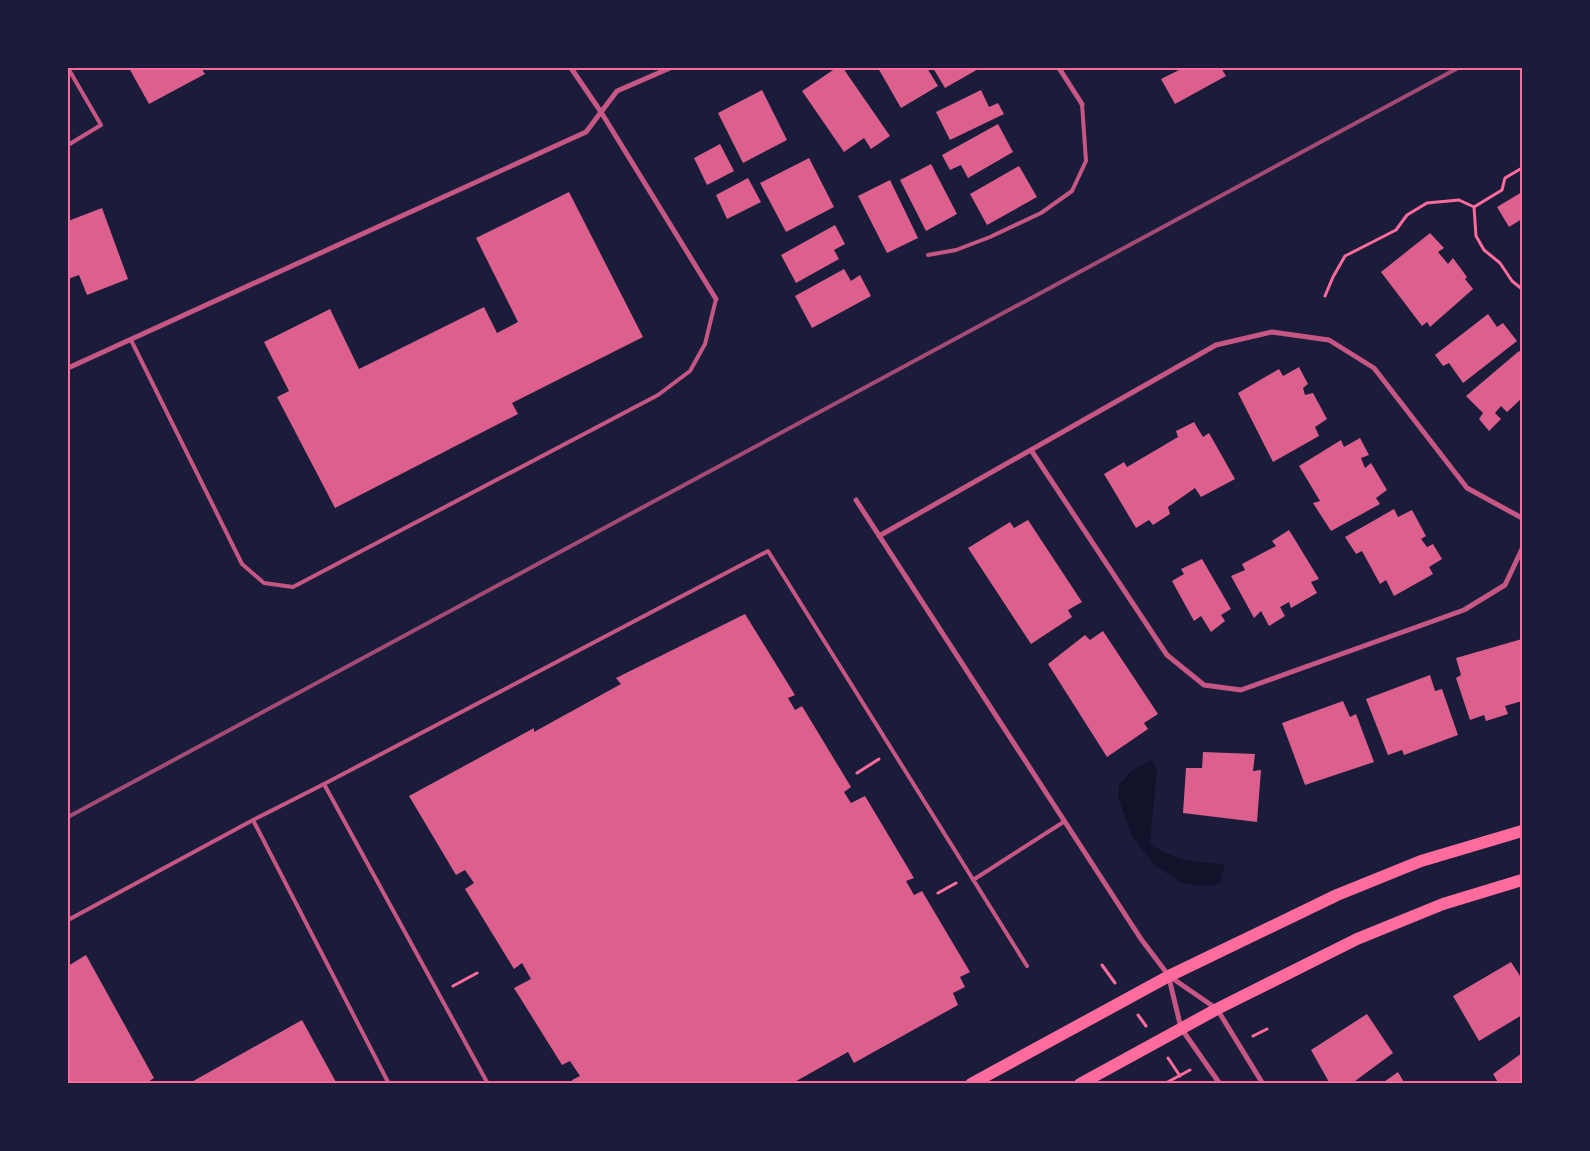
<svg xmlns="http://www.w3.org/2000/svg" width="1590" height="1151" font-family="'Sofia Sans Condensed',sans-serif">
  <rect width="100%" height="100%" fill="#1b1b3a"/>
  <path fill="#12122b" d="M1151,760l6,9 -7,74c22,18 48,19 75,21l-5,19 -11,3 -26,-2 -27,-18 -24,-29 -14,-40 1,-12 12,-14z"/>
  <path fill="#dd5f8e" d="M129,68h72l4,6 -56,30z
    M836,68h7l47,68 -19,13 -7,-11 -20,14 -42,-61z
    M878,68h49l11,18 -37,22z
    M933,68h47l-35,20z
    M1183,68h38l5,8 -51,28 -14,-25z
    M762,90l25,50 -44,23 -25,-50z
    M981,90l8,17 9,-4 6,11 -54,26 -14,-28z
    M998,124l15,28 -45,26 -7,-13 -11,5 -8,-15z
    M720,144l14,27 -27,14 -13,-27z
    M809,158l25,49 -48,25 -26,-49z
    M931,164l26,50 -31,17 -26,-51z
    M1019,166l18,31 -50,28 -17,-31z
    M748,178l13,24 -34,17 -11,-24z
    M890,180l28,58 -31,15 -29,-57z
    M569,192l74,145 -131,66 6,11 -183,94 -58,-111 12,-6 -25,-49 66,-33 29,60 125,-62 13,26 21,-11 -42,-84z
    M1522,192v27l-13,8 -12,-20z
    M102,208l26,71 -41,16 -8,-20 -11,4v-58z
    M835,225l10,19 -11,6 5,9 -43,24 -15,-28z
    M1430,233l14,15 -6,4 10,12 5,-6 14,19 -2,2 8,10 -43,38 -3,-5 -5,4 -41,-54z
    M844,269l7,12 9,-6 11,21 -59,32 -17,-32z
    M1488,314l9,13 6,-4 14,18 -54,42 -14,-20 -6,3 -8,-11z
    M1519,351l3,3v44l-15,14 -6,-6 -6,7 6,6 -12,12 -10,-12 4,-6 -17,-17z
    M1299,367l9,17 -5,4 2,7 8,-2 14,26 -12,8 4,9 -46,26 -35,-69 41,-24 4,7z
    M1194,422l9,15 6,-4 26,46 -34,18 -6,-9 -27,19 2,7 -17,11 -4,-5 -13,8 -32,-54 20,-12 3,5 51,-30 -2,-6z
    M1360,438l9,17 -8,3 4,10 6,-5 16,27 -11,8 4,6 -49,27 -18,-28 7,-2 -21,-35 42,-26 3,7z
    M1394,509l4,8 14,-7 14,26 -5,3 6,8 6,-3 9,15 -13,8 4,7 -39,22 -8,-16 -6,4 -18,-33 -6,3 -11,-17z
    M1028,520l54,82 -14,8 4,7 -41,27 -63,-96 42,-26 4,6z
    M1289,530l30,49 -8,3 6,11 -26,15 -2,-6 -9,5 5,9 -16,10 -8,-15 -7,7 -23,-42 14,-6 -3,-6 34,-18 -4,-5z
    M1202,559l29,50 -10,6 4,6 -14,11 -10,-16 -7,5 -22,-40 12,-7 -3,-5z
    M745,614l50,81 -7,3 7,12 7,-4 49,81 -7,5 7,11 14,-7 49,82 -8,3 8,14 8,-4 48,81 -10,5 5,10 -12,6 5,12 -104,58 -6,-11 -57,32h-218l-1,-4 8,-4 -10,-15 -8,4 -48,-77 17,-9 -9,-16 -8,6 -49,-80 9,-6 -9,-13 -9,5 -47,-79 125,-68v4l87,-48 -5,-6z
    M1103,631l55,83 -14,9 4,6 -41,28 -59,-93 37,-29 5,5z
    M1522,639v62l-17,5 3,8 -22,7 -2,-6 -14,5 -14,-42 5,-3 -5,-17z
    M1430,675l5,16 7,-2 16,46 -54,20 -2,-5 -14,5 -22,-56z
    M1343,701l7,16 6,-3 18,48 -69,23 -23,-62z
    M1203,752l52,2 -2,17 8,-1 -4,52 -74,-9 3,-45h16z
    M86,955l68,123 -9,6h-77v-118z
    M1511,962l11,17v36l-43,26 -26,-45z
    M1367,1014l26,39 -42,31h-21l-19,-34z
    M302,1020l35,64h-149z
    M1522,1053v31h-23l-6,-10z
    M1398,1072l7,12h-24z"/>
  <g fill="none" stroke-linecap="round" stroke-linejoin="round">
    <path stroke="#ff6b9d" stroke-width="3" d="M1474,207l2,29 8,14 16,13 12,18 10,8
      M1325,296l8,-19 12,-21 51,-26 11,-15 20,-12 32,-3 15,7 28,-17 3,-12 17,-10
      M857,773l22,-14
      M938,893l18,-10
      M1102,965l13,18
      M453,986l24,-13
      M1138,1015l8,11
      M1253,1036l14,-7
      M1168,1058l12,18
      M1164,1084l26,-14"/>
    <path stroke="#c65784" stroke-width="4" d="M68,145l33,-20 -33,-57
      M928,255l28,-5 34,-13 51,-24 31,-22 14,-30 -4,-57
      M131,340l111,224 22,19 29,4 365,-192 32,-24 15,-27 11,-45
      M324,784l164,300
      M253,820l136,264
      M973,880l92,-59
      M68,920l185,-100 71,-36 444,-233 259,415"/>
    <path stroke="#c65784" stroke-width="5" d="M571,68l30,44 115,187
      M1059,68l23,36
      M68,368l518,-236 31,-41 53,-23
      M1031,450l136,205 37,30 37,5 223,-80 41,-25 17,-36
      M856,500l285,439 28,37 48,33 46,75
      M879,536l337,-191 56,-13 57,8 45,28 93,120 55,30
      M1169,978l12,50 39,56"/>
    <path stroke="#ff6b9d" stroke-width="12" d="M971,1084l198,-108 168,-81 84,-34 101,-30
      M1080,1084l137,-75 140,-70 86,-35 79,-24"/>
    <path stroke="#a44b75" stroke-width="4" d="M68,817l1390,-749"/>
  </g>
  <rect width="1590" height="1151" fill="none" stroke="#1b1b3a" stroke-width="138"/>
  <rect x="69" y="69" width="1452" height="1013" fill="none" stroke="#ff6b9d" stroke-width="2"/>
</svg>
